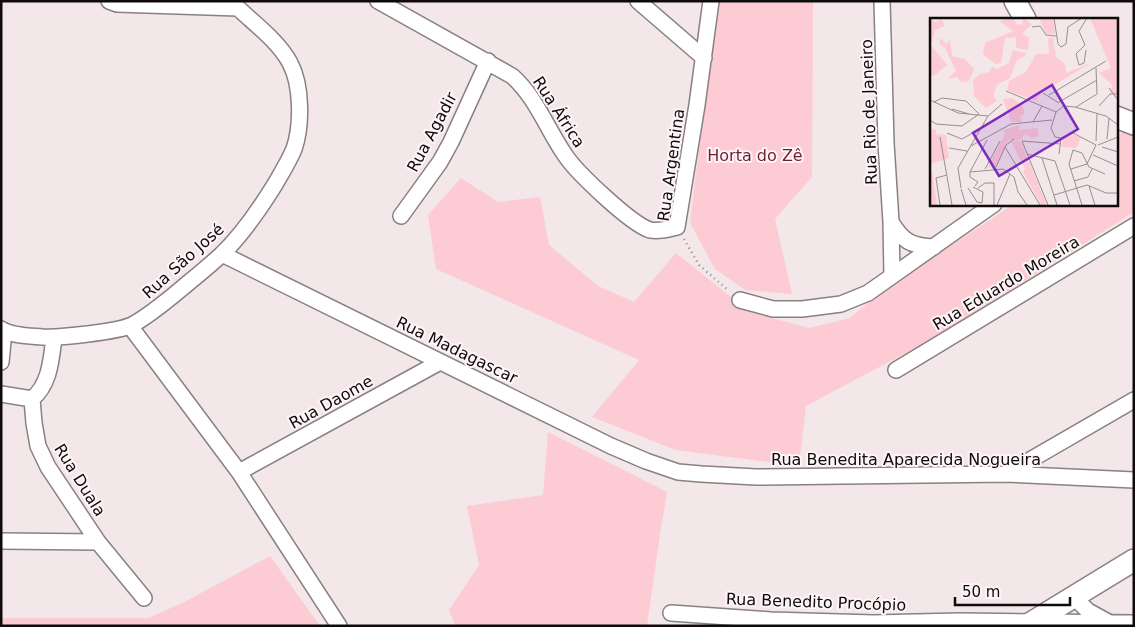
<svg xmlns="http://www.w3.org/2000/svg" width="1135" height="627" font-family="'DejaVu Sans',sans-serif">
  <rect width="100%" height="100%" fill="#f3e7e9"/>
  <path fill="#fdcbd4" d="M717,1h96l-1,176 -37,42 17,75 -47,-4 -30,-21 -25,-46z
    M1123,132l11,4v76l-200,126 -128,68 -7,60 -123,-16 -84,-33 47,-57 -203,-91 -8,-54 33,-37 37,24 42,-5 9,48 49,41 36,16 42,-49 74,59 59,16 41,-10 32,-27 132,-87h102v-67z
    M548,432l119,60 -7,42 -13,92h-192l-6,-16 30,-45 -12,-59 76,-11z
    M270,556l50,70h-319v-8h148l37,-17z"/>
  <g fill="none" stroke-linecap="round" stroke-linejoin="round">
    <g stroke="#8a8081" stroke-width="18">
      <path id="street" d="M378,1l134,75c24,21 35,53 53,79 12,18 66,69 85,75 9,2 19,-1 27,-3l20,-122 14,-104
        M638,1l66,57
        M882,1l4,142 5,79 1,54
        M401,216l39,-54 11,-20 37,-81
        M891,222c12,19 19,24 43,25
        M222,254l389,192 35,15 32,11 23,2 55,3 250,-3 128,6
        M740,300l33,9h29l39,-5 27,-11 126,-89
        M130,326l109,146 100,154
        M1,329c11,7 29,7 41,8 17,1 75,-5 90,-12 20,-11 37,-26 55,-41 11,-9 23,-19 34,-29 21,-20 38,-45 53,-69 7,-12 15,-25 20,-37 8,-23 8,-64 -4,-86 -11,-21 -34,-38 -52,-55l-121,-4 -8,-3
        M1,362l3,-31
        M896,370l238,-144
        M1,394l31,5
        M32,399l2,24 4,23 10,21 50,75 46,56
        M32,399c18,-15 19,-39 22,-61
        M239,472l201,-110
        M1006,474l128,-74
        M1,541l97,1
        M1074,597l14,14 20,11
        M671,613l100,7 102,3 87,-2 174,2"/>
    </g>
    <g stroke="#8a8081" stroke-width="24">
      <path id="secondary" d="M1015,1l10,18
        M1116,117l18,7
        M1026,626l108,-66"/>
    </g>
    <path stroke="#958c8e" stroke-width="2.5" stroke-dasharray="1 4" stroke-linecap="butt" d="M684,239l15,26 30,26"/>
    <use href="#street" stroke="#fff" stroke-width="15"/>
    <use href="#secondary" stroke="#fff" stroke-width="21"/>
  </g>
  <g text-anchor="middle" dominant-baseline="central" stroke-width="4" stroke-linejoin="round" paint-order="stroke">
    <g font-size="16" fill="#0f0b0c" stroke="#fef5f7">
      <text transform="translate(559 112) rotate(57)">Rua África</text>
      <text transform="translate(869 112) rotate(-92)">Rua Rio de Janeiro</text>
      <text transform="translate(432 132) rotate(-62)">Rua Agadir</text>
      <text transform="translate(671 165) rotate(-82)">Rua Argentina</text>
      <text transform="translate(183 261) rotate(-42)">Rua São José</text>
      <text transform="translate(1006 283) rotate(-31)">Rua Eduardo Moreira</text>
      <text transform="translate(457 350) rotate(26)">Rua Madagascar</text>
      <text transform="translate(331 402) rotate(-29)">Rua Daome</text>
      <text x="906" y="459">Rua Benedita Aparecida Nogueira</text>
      <text transform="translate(80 480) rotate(58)">Rua Duala</text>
      <text transform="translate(816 602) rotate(2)">Rua Benedito Procópio</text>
    </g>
    <g font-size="16" fill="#711d36" stroke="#fef5f7">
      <text x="755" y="155">Horta do Zê</text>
    </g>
  </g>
  <g transform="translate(930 18)">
    <rect width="188" height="188" fill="#f3e7e9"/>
    <path d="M0,0l5,4 7,-3 3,7 -10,4 -4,15 16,20 -13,11 -4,-2zM83,0l5,7 4,-1 1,-6 9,6 -10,10 7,4 -1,12 -12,-2v-11l-11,1 -4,25 -6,1 -12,-10 2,-11 28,-12 -14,-10zM109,0h14l2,16h-9zM160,0h27v75h-7l2,-8 -13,-12 12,-5zM11,20l5,6 4,-4 2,16 13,3 9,10 -5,12 -9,1 -3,-5 -10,2 9,-8 -11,-23 -6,-5zM118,20h5l3,19 9,7 1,9 25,-10 -49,29 -6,9 -29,-11 2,-9 17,-9 10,-18h13zM83,32l13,3 -1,3 -8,4 -7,18 -13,7 -4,11 4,5 -11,7 -12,-12 -1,-16 7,-6 9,-2 3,-5 5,2 12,-6zM82,80l10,7 3,8 -5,4 2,5h-11l-8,-23zM90,107l-1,5 18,-2 2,8 -7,2 -7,-4 -4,6h-13l-13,27 -8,1 18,-34 -2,-4zM0,110l6,2v4l10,1 3,23 -18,6 6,41h-7zM142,116l9,4 -5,10 -15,-1 2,-8zM87,122l4,2 26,63h-6l-18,-33 2,-3 -14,-27z" fill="#fdcbd4"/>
    <path fill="none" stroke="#988f91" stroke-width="1" d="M124,0l4,26 3,3 5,-3 2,-17 14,-9M102,9l8,-1 6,9 10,1M156,32l-2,13 -5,2 -3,-11 9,-9 -6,-14 8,-13M179,70l9,12M76,73l50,21M113,75l16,10M119,77l57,-34M0,82l28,13 30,3 -30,52 3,20M129,84l38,-22M169,88l11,-12h8M146,89l21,-13 -1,-26M22,91l17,5M58,98l14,-12M0,102l6,4 26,2 17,-12 -13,-13 -24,-3 -8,4M103,104l9,-16M17,115l15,6 44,-25M10,119l12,68M177,121l2,-21M166,123l1,-27M166,127l-23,-12 -12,5 -6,-1 -4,-9 5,-16 8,-6 11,1 31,9 12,9M168,127l20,-8M41,128l40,-22 41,-4M75,129l35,58M172,129l16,5M19,130l18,3M97,136l28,7 15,44M129,136l2,-16M163,137l25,11M112,140l15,47M157,146l9,-19M66,149l10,-22 8,-6M55,151l15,-28M141,151l16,-5M40,154l17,-32M144,163l14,-4 4,-8M45,168l3,-4 -8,-5v-5l33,-3 11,8 4,15 9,13M159,168l6,19M38,170l9,14 5,1 1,-11 -10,-5M48,170l7,-5h9v22M31,171l5,16M124,177l33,-10 19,8h12M10,187l-4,-27 11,-3M67,187l13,-31M118,187l-26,-64 39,3M152,187l-13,-41 4,-14 9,3 7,14 16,7"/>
    <path fill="#7b2cbf" fill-opacity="0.15" stroke="#7b2cbf" stroke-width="2.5" d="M122,67l26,44 -79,47 -26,-43z"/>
    <rect width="188" height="188" fill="none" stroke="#0f0b0c" stroke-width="2.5"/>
  </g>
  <rect width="1135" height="627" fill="none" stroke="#0f0b0c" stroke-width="5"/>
  <path d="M955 597v8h115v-8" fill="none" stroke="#0f0b0c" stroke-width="2.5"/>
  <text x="962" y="597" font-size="15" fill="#0f0b0c" stroke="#fef5f7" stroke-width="4" paint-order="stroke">50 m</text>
</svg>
